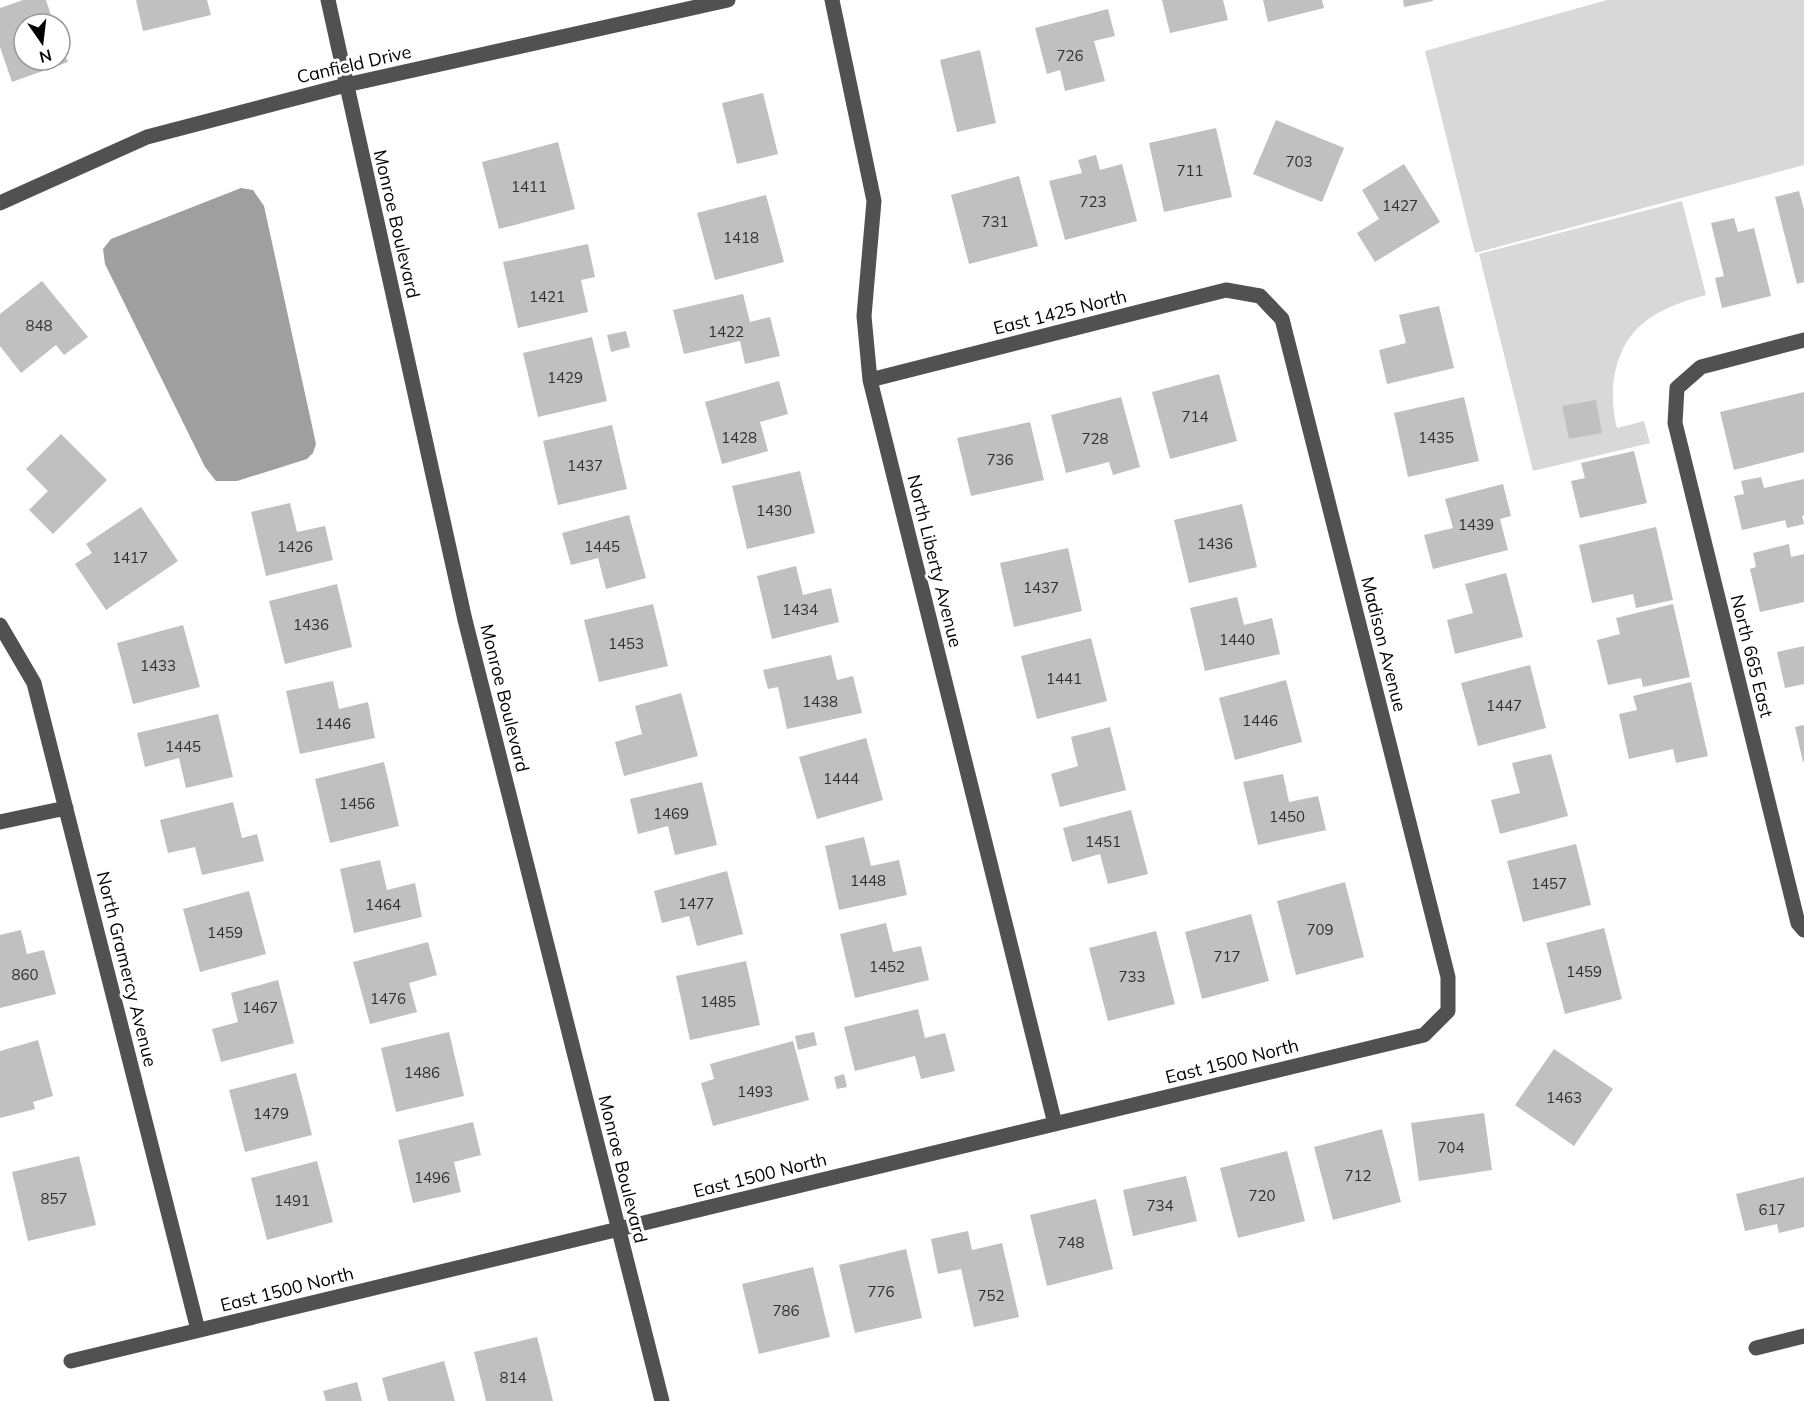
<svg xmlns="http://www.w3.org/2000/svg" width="1804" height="1401" font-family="Mulish,sans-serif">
  <rect width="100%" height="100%" fill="#fff"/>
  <path fill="#d8d8d8" d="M1607,0h197v165l-329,88 -50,-202z
    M1682,201l24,94c-19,5 -40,12 -56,23 -36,24 -43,71 -33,110l27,-7 6,22 -117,28 -54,-217z"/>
  <path fill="#9f9f9f" d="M241,188l12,2 11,16 52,238 -3,9 -6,6 -70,22h-21l-11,-14 -100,-203 -2,-15 8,-10z"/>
  <path fill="#c0c0c0" d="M23,0h23l8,24h-30v36h36v-18l8,20 -56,20 -12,-35v-39z
    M136,0h71l4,15 -68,16z
    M1162,0h61l5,20 -58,13z
    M1263,0h59l2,8 -56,14z
    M1403,0h30v1l-29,6z
    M1108,9l7,27 -21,5 11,40 -40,10 -5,-21 -13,4 -12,-46z
    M980,50l16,73 -39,9 -17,-72z
    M763,93l15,61 -41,10 -15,-61z
    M1276,120l68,28 -22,54 -69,-28z
    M1216,128l16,69 -68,15 -15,-69z
    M558,142l17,67 -76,20 -17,-67z
    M1096,155l4,15 22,-6 15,57 -72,19 -16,-59 33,-8 -4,-13z
    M1404,164l36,58 -65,40 -18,-29 22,-14 -17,-29z
    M1019,176l19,70 -69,18 -18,-69z
    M1799,191l5,18v73l-7,2 -22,-87z
    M766,195l18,67 -69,18 -18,-67z
    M1734,218l4,14 16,-4 17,68 -49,12 -7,-30 9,-2 -13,-53z
    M588,244l7,33 -14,3 7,32 -70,16 -15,-66z
    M42,281l46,56 -24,18 -8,-10 -35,28 -21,-27v-32z
    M743,294l7,28 20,-5 10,39 -35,8 -5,-23 -56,13 -11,-44z
    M1439,306l15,62 -67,16 -8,-34 27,-7 -7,-28z
    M626,331l4,16 -19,5 -4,-17z
    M592,337l15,64 -69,16 -15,-64z
    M1219,374l18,67 -67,18 -18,-67z
    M779,381l9,33 -28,8 8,29 -46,13 -17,-62z
    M1804,392v60l-70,18 -14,-58z
    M1121,397l19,70 -27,8 -4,-13 -43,11 -15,-58z
    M1464,397l15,64 -71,16 -14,-64z
    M1596,400l6,33 -33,6 -7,-33z
    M1030,422l14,58 -73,16 -14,-58z
    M612,425l15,64 -69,16 -15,-64z
    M61,434l46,46 -54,54 -24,-24 19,-19 -22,-22z
    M1634,451l13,52 -67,15 -9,-37 14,-3 -4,-15z
    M800,471l15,62 -68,16 -15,-63z
    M1761,477l3,11 40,-9v36l-2,1 2,8 -17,4 -2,-8 -43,10 -8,-34 10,-2 -3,-13z
    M1503,484l8,32 -11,3 8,31 -75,19 -9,-34 29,-7 -8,-29z
    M290,503l7,29 28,-6 8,34 -67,16 -15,-64z
    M1242,504l15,63 -68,16 -15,-63z
    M141,507l37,54 -72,49 -31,-46 17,-11 -6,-9z
    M629,515l17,63 -40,11 -8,-31 -27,7 -9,-32z
    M1656,527l17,73 -37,8 -3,-14 -41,9 -13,-58z
    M1789,544l2,13 13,-3v48l-44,10 -10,-43 6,-2 -3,-14z
    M1068,548l14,63 -68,16 -14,-64z
    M796,566l7,29 28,-7 8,34 -67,17 -15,-63z
    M1506,573l17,64 -68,17 -8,-34 26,-7 -8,-29z
    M337,584l15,63 -67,17 -16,-63z
    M1237,597l7,28 28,-7 8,36 -75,17 -15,-63z
    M653,604l15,62 -69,16 -15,-62z
    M1673,604l17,73 -47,10 -2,-9 -33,7 -11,-45 23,-6 -4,-16z
    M183,625l17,62 -67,17 -16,-61z
    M1091,638l16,63 -70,18 -16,-63z
    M1804,646v38l-19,4 -8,-36z
    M831,655l6,25 16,-4 9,37 -75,16 -9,-42 -10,2 -5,-19z
    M1530,665l16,63 -68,18 -17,-63z
    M1286,680l16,62 -67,18 -16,-62z
    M333,681l6,28 29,-7 7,36 -75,16 -14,-63z
    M1691,682l17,74 -32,7 -3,-14 -44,10 -10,-45 18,-4 -4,-14z
    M681,693l17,63 -74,20 -9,-34 27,-8 -7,-28z
    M218,714l15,63 -47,11 -7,-30 -34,9 -8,-34z
    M1804,725v37h-1l-8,-35z
    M1110,727l16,63 -66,17 -9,-33 27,-8 -7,-29z
    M866,738l17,62 -66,19 -18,-62z
    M1551,754l17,62 -68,18 -9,-34 29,-7 -8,-30z
    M384,762l15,64 -69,17 -15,-64z
    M1283,774l6,28 29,-6 8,34 -68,15 -15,-63z
    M702,782l15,63 -42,10 -7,-29 -30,8 -8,-35z
    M233,802l9,36 15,-4 7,27 -62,14 -7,-28 -27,6 -8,-33z
    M1131,810l17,64 -40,10 -8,-30 -28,8 -9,-34z
    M864,837l7,29 28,-6 8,35 -68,15 -14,-64z
    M1576,844l15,61 -68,17 -16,-61z
    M380,860l7,30 28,-7 7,34 -68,16 -14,-64z
    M727,871l16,63 -46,12 -8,-30 -27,7 -8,-32z
    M1345,882l19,75 -68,18 -19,-74z
    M249,891l17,63 -66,18 -17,-63z
    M1251,914l18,67 -67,18 -17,-67z
    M886,923l7,29 28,-6 8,34 -74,18 -15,-64z
    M1604,928l18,71 -57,15 -19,-71z
    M21,930l6,24 17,-4 12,44 -56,14v-73z
    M1156,931l19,73 -67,17 -19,-73z
    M428,942l9,33 -28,8 8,29 -47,12 -17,-62z
    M746,961l14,64 -70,15 -14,-64z
    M278,980l16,63 -73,19 -9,-33 26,-7 -7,-29z
    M918,1009l7,29 20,-5 10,38 -34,8 -6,-23 -60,15 -11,-44z
    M449,1032l15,64 -68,16 -15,-64z
    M814,1032l3,13 -19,5 -3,-14z
    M38,1040l15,56 -20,6 2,7 -35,9v-67z
    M793,1041l16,59 -96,26 -12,-43 13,-4 -4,-15z
    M1554,1049l59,40 -39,57 -59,-41z
    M296,1073l16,62 -67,17 -16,-62z
    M844,1074l3,13 -10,2 -3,-12z
    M1484,1113l8,57 -73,11 -8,-58z
    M473,1122l8,33 -27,7 7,30 -48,11 -15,-63z
    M1382,1129l19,73 -68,18 -19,-73z
    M1287,1151l18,70 -67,17 -18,-70z
    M79,1156l17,69 -68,16 -16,-69z
    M317,1161l16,61 -66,18 -16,-62z
    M1186,1176l11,45 -64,15 -10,-46z
    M1804,1177v50l-25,6 -2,-9 -32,7 -9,-37z
    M1096,1199l17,70 -66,17 -17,-71z
    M968,1231l4,19 30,-7 17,74 -45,10 -13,-58 -23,5 -7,-35z
    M906,1249l16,69 -67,15 -16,-68z
    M813,1267l17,70 -71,17 -17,-70z
    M537,1337l16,64h-67l-12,-49z
    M444,1361l11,40h-67l-6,-23z
    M357,1382l5,19h-36l-3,-10z"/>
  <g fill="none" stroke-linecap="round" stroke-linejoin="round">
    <path stroke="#515151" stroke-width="15" d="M328,0l137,620 197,781
      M832,0l42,201 -10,115 6,64 185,744
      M0,203l147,-66 199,-52 382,-85
      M1804,340l-103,27 -24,21 -2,35 123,500 6,7
      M0,625l34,58 164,647
      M0,822l66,-14
      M1756,1348l48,-12
      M71,1361l1353,-326 24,-24v-34l-166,-658 -22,-23 -34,-6 -356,90"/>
  </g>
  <g text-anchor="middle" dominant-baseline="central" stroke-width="6" stroke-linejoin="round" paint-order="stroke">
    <g font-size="15" fill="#303030">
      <text x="1070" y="55">726</text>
      <text x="1299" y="161">703</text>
      <text x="1190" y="170">711</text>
      <text x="529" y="186">1411</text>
      <text x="1093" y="201">723</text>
      <text x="1400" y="205">1427</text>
      <text x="995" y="221">731</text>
      <text x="741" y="237">1418</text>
      <text x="547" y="296">1421</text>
      <text x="39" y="325">848</text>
      <text x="726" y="331">1422</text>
      <text x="565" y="377">1429</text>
      <text x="1195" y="416">714</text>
      <text x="739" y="437">1428</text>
      <text x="1436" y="437">1435</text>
      <text x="1095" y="438">728</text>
      <text x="1000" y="459">736</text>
      <text x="585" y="465">1437</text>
      <text x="774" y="510">1430</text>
      <text x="1476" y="524">1439</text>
      <text x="1215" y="543">1436</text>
      <text x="295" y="546">1426</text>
      <text x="602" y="546">1445</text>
      <text x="130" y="557">1417</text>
      <text x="1041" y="587">1437</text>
      <text x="800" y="609">1434</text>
      <text x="311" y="624">1436</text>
      <text x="1237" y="639">1440</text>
      <text x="626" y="643">1453</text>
      <text x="158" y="665">1433</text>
      <text x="1064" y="678">1441</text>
      <text x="820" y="701">1438</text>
      <text x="1504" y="705">1447</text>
      <text x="1260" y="720">1446</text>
      <text x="333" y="723">1446</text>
      <text x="183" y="746">1445</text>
      <text x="841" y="778">1444</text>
      <text x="357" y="803">1456</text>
      <text x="671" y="813">1469</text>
      <text x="1287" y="816">1450</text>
      <text x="1103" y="841">1451</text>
      <text x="868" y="880">1448</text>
      <text x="1549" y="883">1457</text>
      <text x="696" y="903">1477</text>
      <text x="383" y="904">1464</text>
      <text x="1320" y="929">709</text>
      <text x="225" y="932">1459</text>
      <text x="1227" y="956">717</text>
      <text x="887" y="966">1452</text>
      <text x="1584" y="971">1459</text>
      <text x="25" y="974">860</text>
      <text x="1132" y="976">733</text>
      <text x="388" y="998">1476</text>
      <text x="718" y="1001">1485</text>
      <text x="260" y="1007">1467</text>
      <text x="422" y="1072">1486</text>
      <text x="755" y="1091">1493</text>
      <text x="1564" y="1097">1463</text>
      <text x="271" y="1113">1479</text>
      <text x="1451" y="1147">704</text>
      <text x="1358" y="1175">712</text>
      <text x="432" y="1177">1496</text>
      <text x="1262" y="1195">720</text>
      <text x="54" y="1198">857</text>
      <text x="292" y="1200">1491</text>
      <text x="1160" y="1205">734</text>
      <text x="1772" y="1209">617</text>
      <text x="1071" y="1242">748</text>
      <text x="881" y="1291">776</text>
      <text x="991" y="1295">752</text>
      <text x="786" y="1310">786</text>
      <text x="513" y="1377">814</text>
    </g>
    <g font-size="18" fill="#000" stroke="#fff">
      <text transform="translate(354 64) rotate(-13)">Canfield Drive</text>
      <text transform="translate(397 224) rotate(77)">Monroe Boulevard</text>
      <text transform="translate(1060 312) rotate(-14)">East 1425 North</text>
      <text transform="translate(935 561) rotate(76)">North Liberty Avenue</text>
      <text transform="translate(1384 644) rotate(76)">Madison Avenue</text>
      <text transform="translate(1752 656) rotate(76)">North 665 East</text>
      <text transform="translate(505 698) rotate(76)">Monroe Boulevard</text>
      <text transform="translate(127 969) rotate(76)">North Gramercy Avenue</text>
      <text transform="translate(1232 1061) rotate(-14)">East 1500 North</text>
      <text transform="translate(623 1169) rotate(76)">Monroe Boulevard</text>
      <text transform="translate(760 1175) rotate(-14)">East 1500 North</text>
      <text transform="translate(287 1289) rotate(-14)">East 1500 North</text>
    </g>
  </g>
  <g transform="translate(42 42) rotate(166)"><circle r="28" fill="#ffffff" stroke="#999999" stroke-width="1.5"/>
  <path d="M0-4.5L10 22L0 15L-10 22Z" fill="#000000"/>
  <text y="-9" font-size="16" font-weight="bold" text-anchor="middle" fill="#000000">N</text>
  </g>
</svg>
